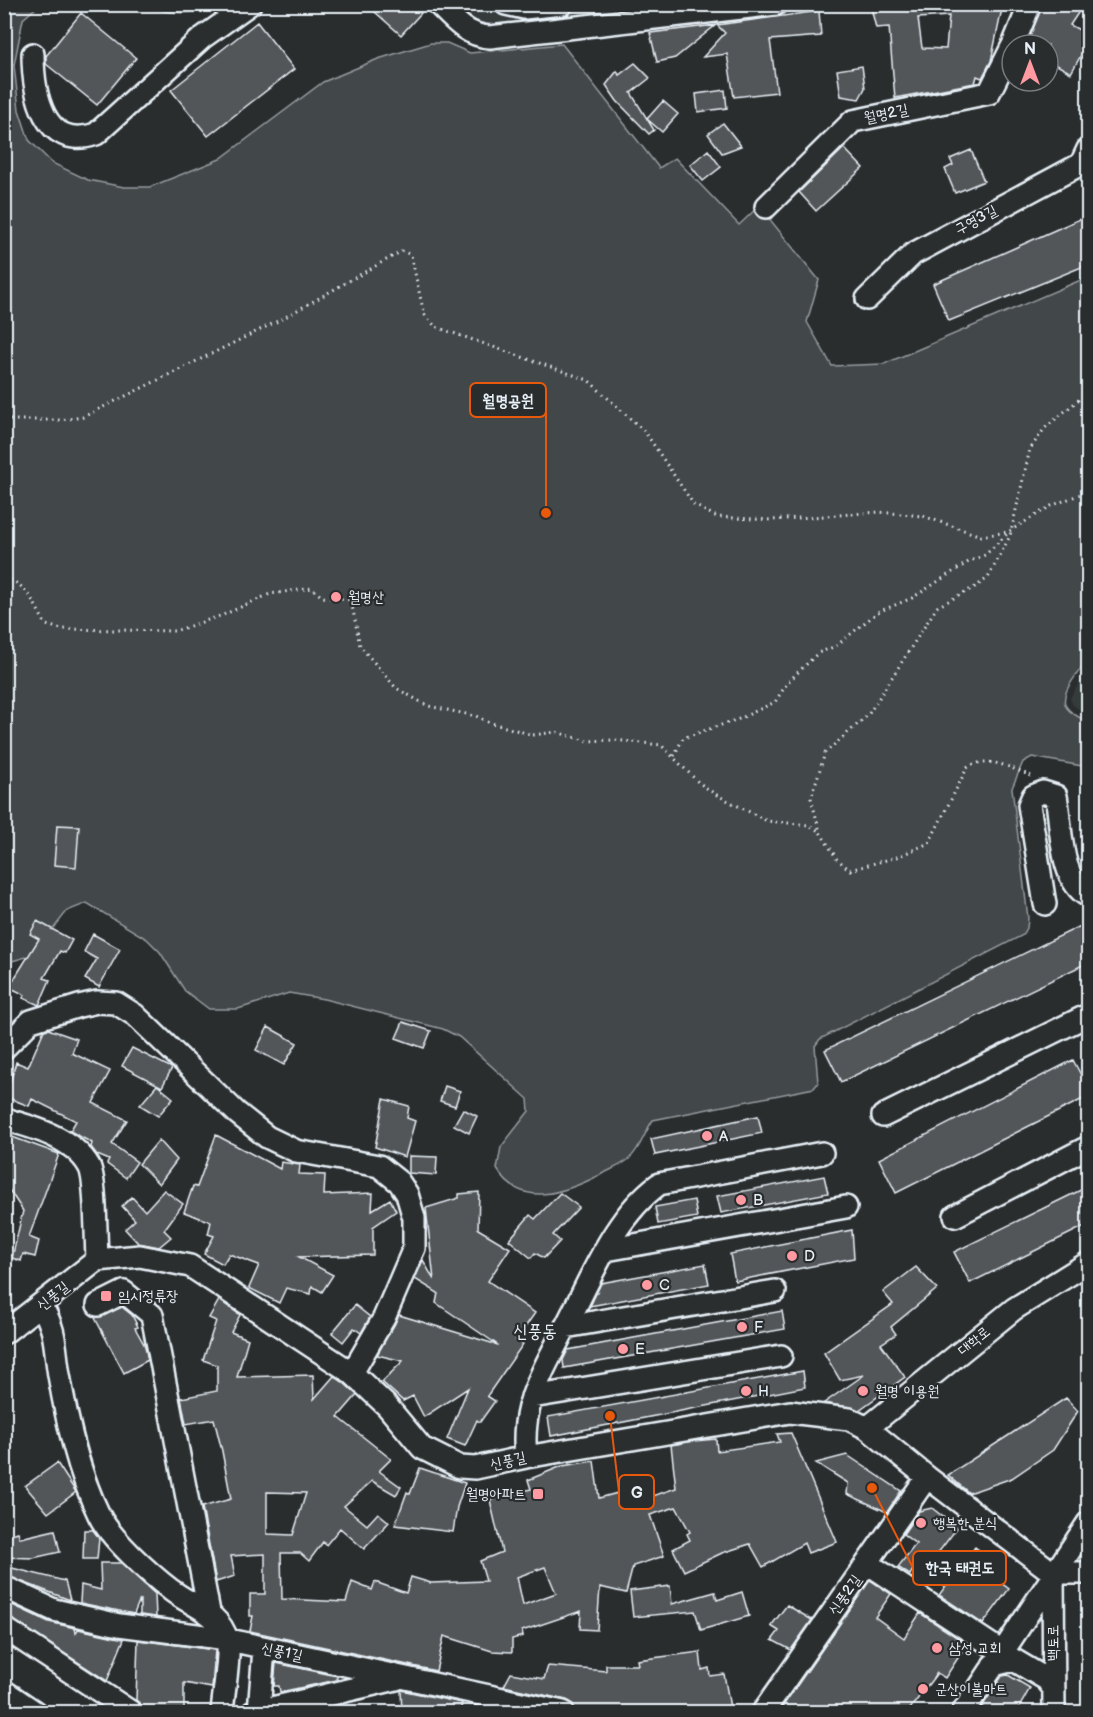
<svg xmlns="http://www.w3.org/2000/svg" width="1093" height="1717" font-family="'Balsamiq Sans','Poor Story',sans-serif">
  <rect width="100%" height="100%" fill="#2a2d2e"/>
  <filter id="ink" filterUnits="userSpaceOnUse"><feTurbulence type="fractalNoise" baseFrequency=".0167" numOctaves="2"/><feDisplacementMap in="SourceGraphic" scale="12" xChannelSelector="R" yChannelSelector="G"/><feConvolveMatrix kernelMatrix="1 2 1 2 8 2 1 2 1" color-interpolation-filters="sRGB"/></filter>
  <g filter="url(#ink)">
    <path fill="#363a3b" d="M449,5h283l-216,25 -40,-4z
      M1088,668v47l-15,-10 -3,-7z"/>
    <path fill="#424648" stroke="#959ca0" stroke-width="1.5" d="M5,5h34l-16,14 -9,46 5,45 10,30 23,23 36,17 36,7h26l70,-28 103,-77 55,-23 53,-16h16l23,10 92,-9 97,124 16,-10 64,67 20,-19 60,74 -12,42 25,44 52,-2 204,-87v382c-7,11 -33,37 -20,50 5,6 14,9 20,14v44l-56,-10 -9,5 -11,26 16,130 -1,10 -4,7 -203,104 -5,7 3,37 -4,5 -161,32c-9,13 -12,28 -24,39 -8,7 -20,11 -29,16 -34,17 -79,35 -103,-6l4,-22 28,-36 -1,-12 -69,-62 -16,-8 -119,-30 -35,-6 -51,16h-29l-24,-18 -25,-39 -13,-13 -60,-36 -20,8 -34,44 -28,8z
      M142,5h75c-25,12 -50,9 -75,0z"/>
    <path fill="#535759" stroke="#e8f1f8" stroke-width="1.5" fill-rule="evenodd" d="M366,4h44l11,9 -20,22z
      M870,4h133l-12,57 -9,17 -5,-2 -2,7 -80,15 -6,-71 -13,1zM949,16l-3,33 -24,-1 -4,-30z
      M1042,4h42l-14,21 19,10v6l-18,32 -23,-13v-15h-21z
      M819,11l2,25 -51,4 7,52 -43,5 -7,-43 -24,3 22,-24 -8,-8z
      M81,13l55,45 -39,47 -51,-41v-8z
      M257,22l37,47 -86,67 -37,-46z
      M716,25l-41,33 -18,4 -7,-29z
      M635,63l15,15 -19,15 23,37 -5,4 -32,-33 -11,-16 11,-14 2,4z
      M862,66l3,22 -6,11 -18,-3 -4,-26z
      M725,90l2,18 -29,4 -2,-18z
      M663,101l15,13 -16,18 -15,-13z
      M723,123l18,23 -19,7 -14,-19z
      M844,148l19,20 -47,43 -17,-19z
      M708,150l13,17 -18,14 -13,-16z
      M971,150l13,31 -29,12 -10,-24 8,-4 -3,-6z
      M1089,215v49l-140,57 -16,-37z
      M57,825l22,1 -3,41 -22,-2z
      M37,921l35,19 -7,13 -5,-2 -16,27 6,2 -11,25 -16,-7 2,-3 -16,-8 30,-48 -9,-5z
      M1089,922v40l-248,120 -16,-32z
      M93,934l27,15 -21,38 -14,-8 12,-20 -13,-7z
      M403,1022l28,9 -7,17 -28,-10z
      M268,1027l29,16 -13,22 -28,-15z
      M48,1029l29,10 -5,14 38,18 -17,32 34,17 -15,24 25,18 -11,16 -19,-14 2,-4 -12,-5 -6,-8 1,-4 -22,-12 6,-10 -44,-22 -3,7 -23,-9 10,-35 12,5 16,-37z
      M132,1048l40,20 -10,19 -40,-21z
      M1073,1060l16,30v6l-193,97 -17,-34z
      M157,1085l16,13 -15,18 -18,-11z
      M445,1086l15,5 -5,15 -15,-5z
      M384,1099l25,7 -2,12 8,3 -10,36 -30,-10z
      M463,1109l14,7 -8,17 -15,-8z
      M758,1116l4,17 -107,22 -4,-16z
      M4,1134l55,20 -30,83 10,4 -4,16 -12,-3 -2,7 -9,-3 11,-47 -19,-29z
      M216,1135l64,34 1,-7 19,3 -1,9 26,1 -1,20 49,-2 -1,17 18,-11 6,12 -23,16v28l-74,2 34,18 -11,17 -10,-6 -1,8 -25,-6 -7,15 -30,-15 10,-23 -30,-11 -6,10 -19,-10 10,-18 -6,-2 3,-12 -27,-10 9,-26 4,1z
      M159,1140l18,20 -18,24 -20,-20z
      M409,1156l28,1 -1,18 -27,-2z
      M824,1176l4,17 -107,20 -4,-17z
      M1089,1186v38l-119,59 -16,-31z
      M164,1190l19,14 -19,26 7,7 -12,10 -21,-4 -13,-14 10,-9 -13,-14 10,-9 13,14z
      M479,1192l-1,37 32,19 -22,33 47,32 -19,27 7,4 -36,52 8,5 -15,21 -3,-2 -12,26 -18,-7 21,-51 -44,29 -11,-21 -10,5 -21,-19 21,-21 -26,-6 22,-40 99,30 -62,-42 2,-10 -23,-14 8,-19 11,20 -8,-72 33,-10v-4z
      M560,1193l19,14 -26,28 7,6 -16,17 -9,-5 -4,5 -22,-18 21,-25 5,4z
      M694,1200l3,17 -39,7 -3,-17z
      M852,1230l2,28 -119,23 -5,-27z
      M705,1264l4,20 -119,22 11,-23z
      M916,1267l21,22 -46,38 5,7 -15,10 24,33 -46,33 -35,-7 40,-28 -24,5 -16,-27 69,-49 -10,-12z
      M219,1300l21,15 -9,17 17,7 -11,38 76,-2 1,24 20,-23 10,7 13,12 -19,22 53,42 -12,12 22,16 -5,8 -24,-14 -28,25 23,19 11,-12 11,9 -25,27 -24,-21 -14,17 -3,-3 -14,19 -9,-8h-19l1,46 64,3 6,-20 20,8 3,-8 31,11 5,-16 20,6 55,-2 -6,-20 22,-9 -12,-52 41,-11 -3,-9 34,-14 32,-5 5,37 41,-11 4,12 32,-11 -5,-43 23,-4 22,-2 1,12 63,-9 -3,-8 14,-1 46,109 -29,11 -4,-10 -41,24 -13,-23 -28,9 -38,18 -11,-22 17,-9 -3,-6 3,-2 -14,-25 -26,8 14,41 -31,10 -7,27 -26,-6 -3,43 -17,-1 1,-18 -59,20 1,5 -11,3v13l-20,-1 -48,-15 -8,35 -186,-40 3,-15h-3v-22h15v-40l-34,2 4,20 -19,6 -14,-75 29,-8 -9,-48 -8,-32 -28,5 -5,-26 36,-7v-26l-14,-5 13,-39 -7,-3zM267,1492l39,1 -13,42 -26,-1zM545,1567l11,26 -33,12 -6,-28z
      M355,1305l15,12 -9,16 -7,-5 -11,14 -11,-9z
      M122,1307l10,8 6,12 -3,1 10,18 3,14 -24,13 -29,-55z
      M782,1311l3,18 -221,39 -1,-8 5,-10z
      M803,1371l2,16 -254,49 -3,-19z
      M1066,1398l12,13 -25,39 -41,28 -43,15 -21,-18z
      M847,1455l54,36 -14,21 -40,-18 1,-11 -32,-20z
      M57,1463l19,29 -28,21 -23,-27z
      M420,1468l45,15 -8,24 -4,25 -58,-7 12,-33 3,2z
      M932,1508l25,20 -32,42 -9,-6 -6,11 -12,-8 18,-23 -13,-10 16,-23z
      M55,1530l5,22 -27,6 -29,-1v-21l14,-4 2,6z
      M84,1530h9l6,8 -2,21h-14z
      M975,1547l16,12 -6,12 24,18 -26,35 -44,-29z
      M100,1563h21l34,31 1,23 -16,-2v-16l-6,15 -54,-11 1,-18 20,5z
      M4,1566l61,15 5,19 -66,-25z
      M870,1580l21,14 -16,23 29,21 16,-25 47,31 -22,34 -8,-5 -30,40h-129z
      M670,1586l2,18 43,-12 2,8 25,-8 7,24 -48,14 -6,-19 -62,6 -3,-26z
      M4,1601l45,21 26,6 1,5 2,-4 46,10 -17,42 -103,-66z
      M787,1605l25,15 -21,30 -19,-10 7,-9 -8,-5z
      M138,1640l77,10 -3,38 -28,-5v30h-40l-2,-7 -6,-6z
      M700,1652l2,18 7,-2 1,8 14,-2 7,39h-66v-5l-31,4 -59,-2 -3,-7 -6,-3 -62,-14 7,-13 33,6 4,-13 58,5v-6h32l-1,-5z
      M276,1663l61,13v4l-57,12 -1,-6h-5z
      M1008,1675l22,13 -14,25h-38l24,-37z
      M401,1690l61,13 -2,10h-58z"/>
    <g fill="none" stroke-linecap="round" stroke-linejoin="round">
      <g stroke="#e8f1f8" stroke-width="26">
        <path id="minor" d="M438,4c16,16 29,32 52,33l286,-33
          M506,4l18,4 38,-4
          M1013,45l17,-41
          M33,54c0,38 10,98 63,80l106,-96 48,-34
          M766,207l87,-86 136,-28 23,-46
          M867,299l46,-45 168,-90 7,-15
          M1045,904l-16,-99 4,-9 10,-4 13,4c6,30 3,84 32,100
          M4,1048l27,-27 48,-15 18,-4 19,1 19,12 102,98 30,24 29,14 83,15 20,16 8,12 7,24v30l-30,70 -32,55
          M883,1116l205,-101
          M4,1119c29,8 69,19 85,47 7,11 7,76 8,94
          M955,1216l133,-69
          M606,1250l240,-43
          M41,1305c16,27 13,40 18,70 8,46 19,97 40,140 11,23 51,59 72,75 20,16 49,22 56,50 4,12 -4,57 -5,72
          M98,1305l26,-13 28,23 57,297
          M565,1327l210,-36
          M4,1333l93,-73 43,-4 50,10 162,107 35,33 35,42 38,19 15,1 51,-11 264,-45 59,7 18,9 60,49 126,96
          M532,1397l249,-41
          M867,1428l147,-119 74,-46
          M526,1457c-2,-17 -1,-34 3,-50 9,-30 24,-56 38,-83 25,-48 47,-107 92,-140l163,-31
          M867,1563l135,89
          M1053,1573l1,139
          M1053,1573h35
          M4,1587l50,23 65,15 101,13 343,74
          M4,1628l127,84
          M993,1665l21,-5 32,19 8,10
          M4,1691l31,21
          M259,1711l137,-32
          M253,1712l6,-1 5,-62
          M763,1712l164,-235
          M963,1712l125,-189"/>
      </g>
      <path stroke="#e8f1f8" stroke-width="3" stroke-dasharray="1.5 4.5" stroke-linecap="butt" d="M4,420h56l23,-3 197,-97 122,-69 9,4 13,59 12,13 152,53 57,52 49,73 23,12 54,3 108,-8 44,4 58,20 27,-4 43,-26 37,-15
        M4,579c23,2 32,29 42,46l15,4 114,2 48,-16 47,-21 42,-6 10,9 29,3 9,46 36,42 32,18 48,10 12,6 45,13 23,-3 31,9 27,-1 47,5 37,37 17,12 52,27 42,4 11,7
        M674,756l9,-18 56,-19 36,-17 13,-20 30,-29 18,-7 42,-34 34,-14 58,-37 15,-6 23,-22
        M1031,776c-20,-8 -45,-22 -64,-8l-38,75 -32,14 -47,13 -13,-11 -17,-27 -9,-34 14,-45 43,-38 69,-108 38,-20 13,-9 22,-42 20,-87 15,-21 43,-36"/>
      <use href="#minor" stroke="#2a2d2e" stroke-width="21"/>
    </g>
  </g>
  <g fill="#ff9aa2" stroke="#2a2d2e" stroke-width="2">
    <circle cx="336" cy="597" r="6"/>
    <circle cx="707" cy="1136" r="6"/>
    <circle cx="741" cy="1200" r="6"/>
    <circle cx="792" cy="1256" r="6"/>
    <circle cx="647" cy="1285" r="6"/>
    <rect x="100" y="1290" width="12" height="12" rx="3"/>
    <circle cx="742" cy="1327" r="6"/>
    <circle cx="623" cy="1349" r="6"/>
    <circle cx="746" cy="1391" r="6"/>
    <circle cx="863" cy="1391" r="6"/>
    <rect x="532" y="1488" width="12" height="12" rx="3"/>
    <circle cx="921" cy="1523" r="6"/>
    <circle cx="937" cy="1648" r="6"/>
    <circle cx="923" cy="1689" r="6"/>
  </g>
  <g text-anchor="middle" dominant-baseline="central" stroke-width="4.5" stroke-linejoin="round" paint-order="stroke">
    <g font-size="15" fill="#e8f1f8" stroke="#2a2d2e">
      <text transform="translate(886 114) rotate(-12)">월명2길</text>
      <text transform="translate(976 220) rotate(-28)">구영3길</text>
      <text transform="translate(53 1296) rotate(-39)">신풍길</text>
      <text transform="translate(974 1341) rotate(-39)">대학로</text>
      <text transform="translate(508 1461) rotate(-13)">신풍길</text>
      <text transform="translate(845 1595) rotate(-55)">신풍2길</text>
      <text transform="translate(1053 1643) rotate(-90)">백토로</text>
      <text transform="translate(282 1652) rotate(12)">신풍1길</text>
    </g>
    <g font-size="15" fill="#e8f1f8" stroke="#2a2d2e" text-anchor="start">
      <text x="348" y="597">월명산</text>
      <text x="719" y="1136">A</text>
      <text x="753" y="1200">B</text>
      <text x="804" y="1256">D</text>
      <text x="659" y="1285">C</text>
      <text x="118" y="1296">임시정류장</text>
      <text x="754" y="1327">F</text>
      <text x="635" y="1349">E</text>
      <text x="758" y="1391">H</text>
      <text x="875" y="1391">월명 이용원</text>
      <text x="526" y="1494" text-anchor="end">월명아파트</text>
      <text x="933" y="1523">행복한 분식</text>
      <text x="949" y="1648">삼성 교회</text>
      <text x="935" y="1689">군산이불마트</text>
    </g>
    <g font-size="18" fill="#e8f1f8" stroke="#2a2d2e">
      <text x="535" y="1331">신풍동</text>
    </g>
  </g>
  <path fill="none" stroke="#e8590c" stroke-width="2" d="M546 513L546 400M610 1416L619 1492M872 1488L913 1568"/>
  <g fill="#e8590c" stroke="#2a2d2e" stroke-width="2">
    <circle cx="546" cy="513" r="6"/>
    <circle cx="610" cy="1416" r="6"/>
    <circle cx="872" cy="1488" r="6"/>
  </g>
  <g fill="#2a2d2e" stroke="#e8590c" stroke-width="2">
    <rect x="470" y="383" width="76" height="34" rx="6"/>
    <rect x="619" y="1475" width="35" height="34" rx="6"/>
    <rect x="913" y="1551" width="93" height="34" rx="6"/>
  </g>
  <g font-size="16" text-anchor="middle" font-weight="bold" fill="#e8f1f8">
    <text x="508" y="406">월명공원</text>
    <text x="637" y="1498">G</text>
    <text x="960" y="1573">한국 태권도</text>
  </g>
  <rect width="1093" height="1717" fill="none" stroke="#2a2d2e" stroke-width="24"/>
  <rect x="12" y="12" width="1069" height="1693" fill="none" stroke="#e8f1f8" stroke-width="2" filter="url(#ink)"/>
  <g transform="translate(1030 63)"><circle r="28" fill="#2a2d2e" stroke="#767b7f" stroke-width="1.5"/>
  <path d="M0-4.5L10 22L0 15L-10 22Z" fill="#ff9aa2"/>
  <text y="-9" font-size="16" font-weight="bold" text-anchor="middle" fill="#e8f1f8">N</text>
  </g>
</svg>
